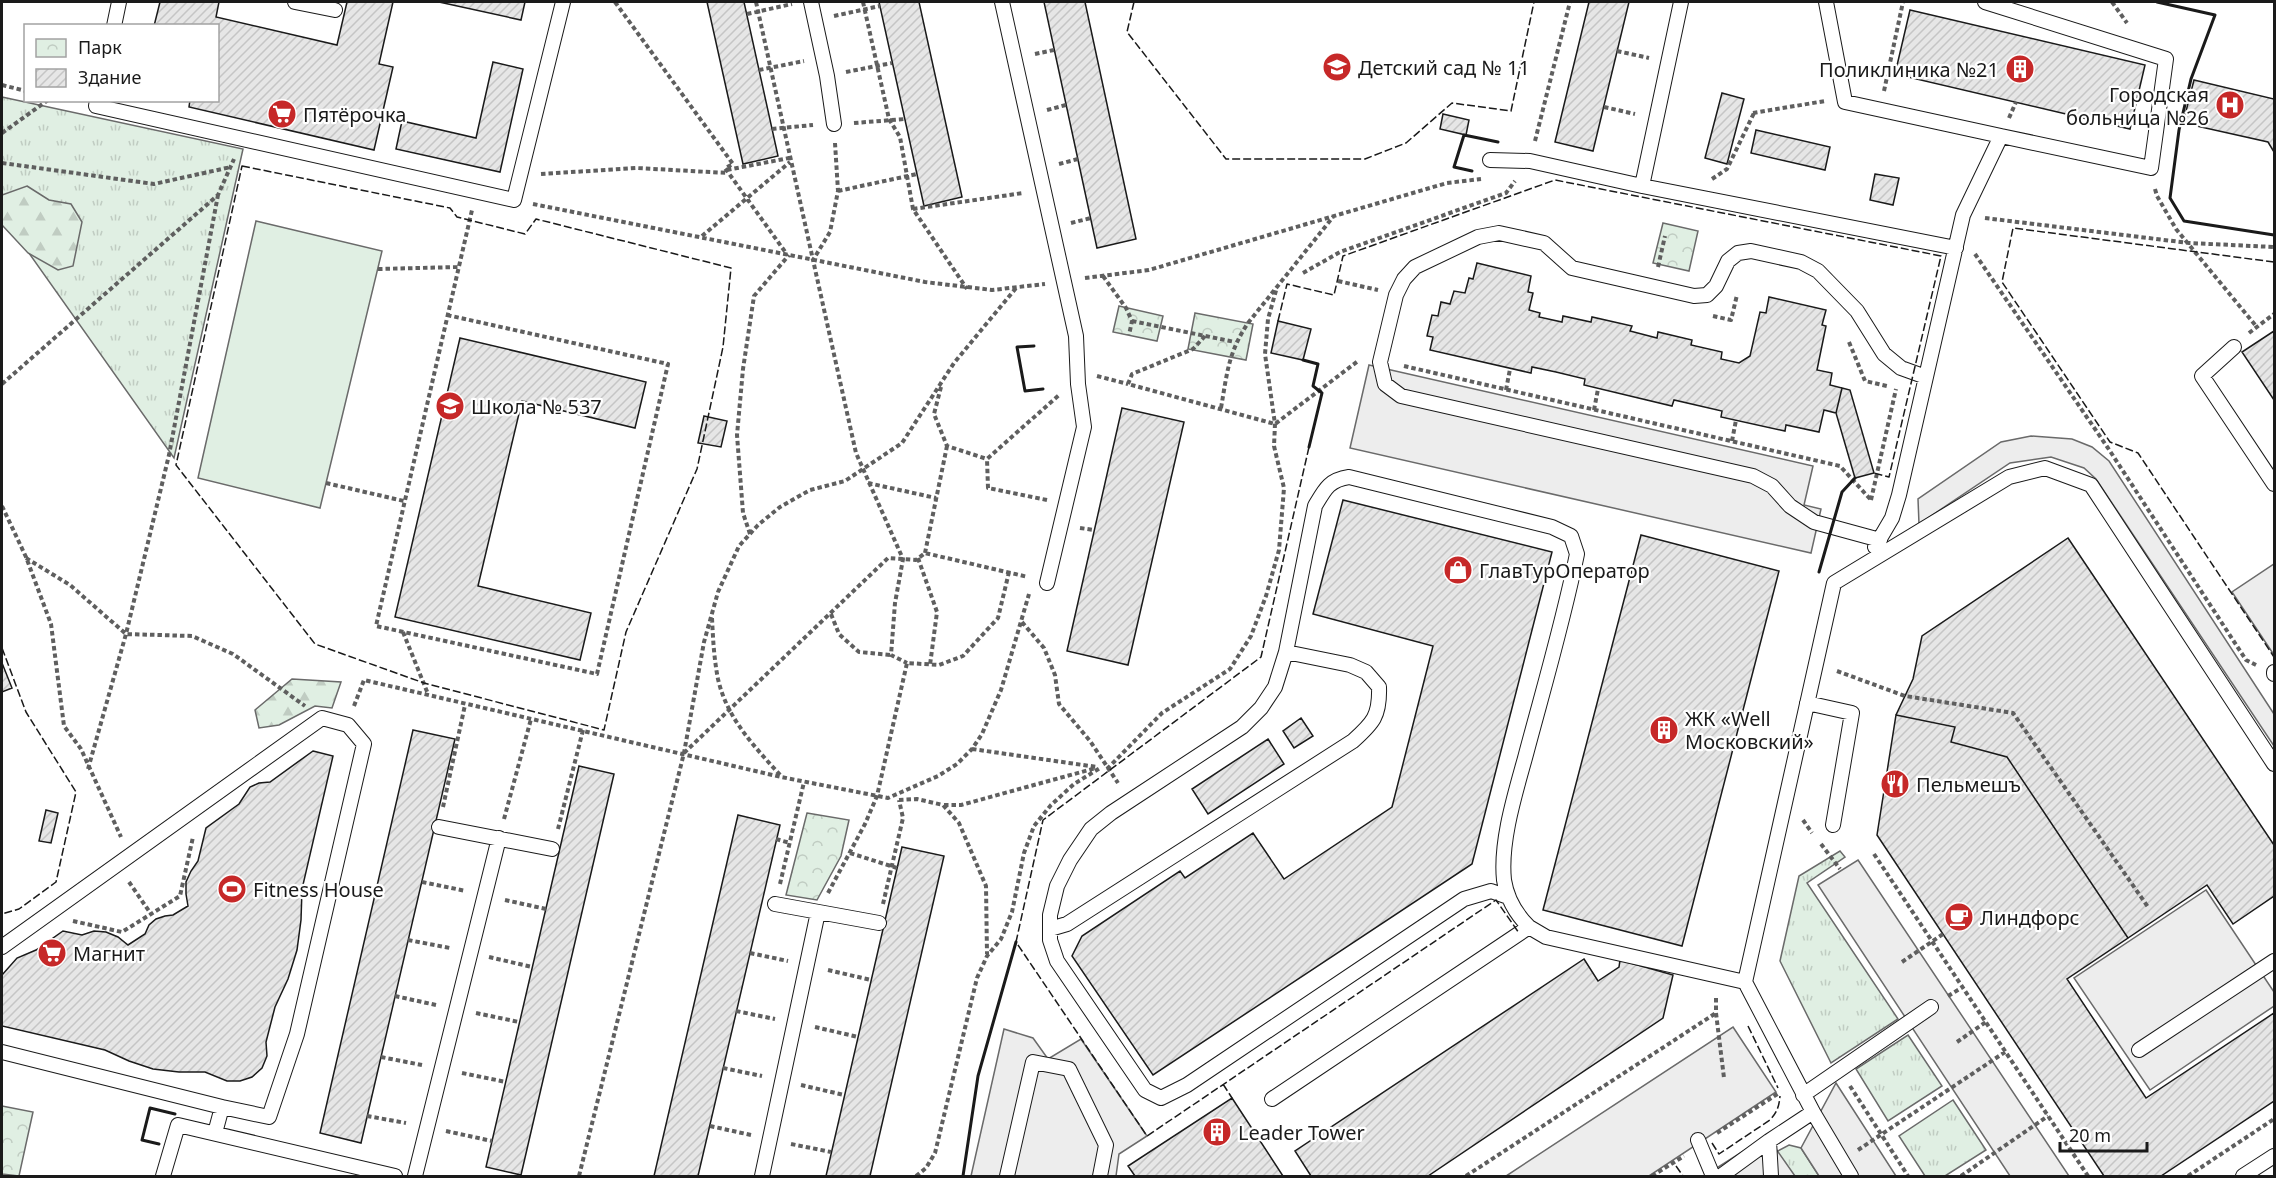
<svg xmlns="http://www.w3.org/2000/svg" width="2276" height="1178" font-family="'Noto Sans',sans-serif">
  <defs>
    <pattern id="grass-tufts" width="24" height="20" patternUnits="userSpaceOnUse" patternTransform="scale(1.5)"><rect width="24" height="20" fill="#e0efe3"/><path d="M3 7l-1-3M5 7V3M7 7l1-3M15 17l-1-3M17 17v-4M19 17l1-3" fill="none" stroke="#c0ccc2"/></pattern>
    <pattern id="forest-firs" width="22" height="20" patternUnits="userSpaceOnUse" patternTransform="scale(1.5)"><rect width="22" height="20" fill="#e0efe3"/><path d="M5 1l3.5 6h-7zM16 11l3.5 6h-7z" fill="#c0ccc2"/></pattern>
    <pattern id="park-crowns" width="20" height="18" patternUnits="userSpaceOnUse" patternTransform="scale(1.5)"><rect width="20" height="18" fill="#e0efe3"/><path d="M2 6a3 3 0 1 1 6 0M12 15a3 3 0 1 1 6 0" fill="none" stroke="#c0ccc2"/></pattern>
    <pattern id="building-hatch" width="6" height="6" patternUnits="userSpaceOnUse" patternTransform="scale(1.5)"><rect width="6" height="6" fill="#e6e6e6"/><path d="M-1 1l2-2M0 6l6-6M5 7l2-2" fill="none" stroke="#c5c5c5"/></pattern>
  </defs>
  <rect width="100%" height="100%" fill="#fff"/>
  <path fill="url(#grass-tufts)" stroke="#6a6a6a" stroke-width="1.5" d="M2,97l241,52 -69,309 -172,-243z
    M1840,851l5,6 -38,26 91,136 -67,44 -51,-102 19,-85z
    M1908,1035l34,51 -54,35 -32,-52z
    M1953,1100l33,50 -41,26h-20l-26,-40z
    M1789,1145l12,3 18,28h-53l8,-23z"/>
  <path fill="url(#forest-firs)" stroke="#6a6a6a" stroke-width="1.5" d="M27,186l22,14 22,4 11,18 -9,44 -15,4 -30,-17 -26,-28v-30z
    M292,679l49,3 -9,26 -17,-2 -36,19 -20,3 -4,-18z"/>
  <path fill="url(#park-crowns)" stroke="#6a6a6a" stroke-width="1.5" d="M1663,223l35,8 -9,40 -36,-8z
    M1119,306l44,10 -6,25 -44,-9z
    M1195,313l58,11 -7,36 -58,-11z
    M807,813l42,7 -8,36 -24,44 -31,-5z
    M2,1106l31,6 -14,64 -17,-2z"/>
  <path fill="#e0efe3" stroke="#6a6a6a" stroke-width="1.5" d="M256,221l126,30 -62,257 -122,-30z"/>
  <path fill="#ededed" stroke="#6a6a6a" stroke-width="1.5" d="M1369,365l444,101 -9,39 17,4 -10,44 -461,-105z
    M2031,436l41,3 20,8 17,14 165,253v32l-178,-267 -12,-11 -33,-11 -41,6 -91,61 -1,-25 83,-57z
    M2274,564v91l-42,-63z
    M1858,860l211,316h-59l-192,-291z
    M2206,890l68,102v14l-124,84 -76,-112z
    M1733,1027l43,65 -127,84h-143z
    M1004,1029l29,9 15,21 33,-20 66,97 -28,18 -3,22h-145z
    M1836,1083l60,93h-77l-18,-28z
    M1767,1136l28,40h-91z"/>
  <path fill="url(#building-hatch)" stroke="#1a1a1a" stroke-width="1.5" d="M160,2h59l-3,15 121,28 10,-43h46l-14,62 14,3 -19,83 -185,-43 1,-7h28v-74h-64z
    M439,2h86l-4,18z
    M707,2h37l34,154 -35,8z
    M879,2h40l43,195 -38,9z
    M1044,2h41l51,237 -39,9z
    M1589,2h40l-36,149 -38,-9z
    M1910,10l235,55 -15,64 -235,-55z
    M493,62l30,7 -23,103 -104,-23 6,-28 74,17z
    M2194,80l80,19v53l-6,-10 -85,-19z
    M1722,93l22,6 -17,65 -22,-6z
    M1443,114l26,6 -3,15 -26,-6z
    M1756,130l74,17 -5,23 -74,-17z
    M1875,174l24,4 -6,27 -23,-5z
    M1477,263l54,13 -3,16 5,1 -4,17 11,3 -1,4 23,5 1,-6 28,6 1,-5 40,9 -2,5 27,7 1,-6 34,8 -1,5 31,7 -1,7 18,4 11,-7 10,-44 6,1 3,-16 57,13 -4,15 4,1 -9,44 15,3 -2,12 12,3 -6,25 -12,-3 -5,22 -33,-7 -1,6 -64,-14 1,-6 -48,-11 -2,6 -88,-21 1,-6 -29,-7 -24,-5 -1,6 -101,-23 3,-13 -6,-1 5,-21 6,1 3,-14 9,2 4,-13 11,2 4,-15 4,1z
    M1278,321l33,8 -8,31 -32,-7z
    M2274,331v69l-32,-48z
    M460,338l186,44 -11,46 -113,-27 -44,185 113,27 -11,47 -185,-43z
    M1842,388l8,2 24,83 -19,5 -19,-65z
    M1122,408l62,14 -56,243 -61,-14z
    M704,416l23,5 -6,26 -23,-4z
    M1343,500l209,52 -80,312 -319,211 -81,-119 10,-20 98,-65 5,7 68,-45 31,46 108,-72 41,-161 -120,-32z
    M1641,535l138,36 -97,375 -139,-36z
    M2068,538l206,307v51l-41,28 -26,-39 -79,53 -121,-181 -56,-15 4,-15 -59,-12 17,-36 9,-43z
    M2,663l10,25 -10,4z
    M1896,715l59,12 -4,15 56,15 121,181 -61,41 79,119 128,-85v88l-113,75h-57l-227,-341z
    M1301,718l12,18 -19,12 -11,-17z
    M413,730l42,9 -94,404 -41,-10z
    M1268,739l16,25 -76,50 -16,-25z
    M313,751l20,5 -31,133 -1,31 -4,30 -9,29 -13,28 -9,35 1,14 -5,12 -10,9 -12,4h-13l-22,-9h-26l-26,-3 -24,-8 -24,-11 -103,-24v-51l15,-17 19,-8 27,-19 19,4 12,-4 12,1 12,5 10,8 17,-11 4,-9 7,-6 9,-3 8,-1 15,-9 -2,-12v-12l5,-11 7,-10 8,-33 33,-24 11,-17 9,-4 11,-1z
    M579,766l35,8 -93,401 -35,-8z
    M46,810l12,3 -7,30 -12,-2z
    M738,815l42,10 -82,351h-44z
    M902,847l42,9 -74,320h-44z
    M1584,959l14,22 21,-14 1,-7 53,15 -10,43 -235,158h-117l-16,-25z
    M1232,1098l51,78h-148l-7,-10z"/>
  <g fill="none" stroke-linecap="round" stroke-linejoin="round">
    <g stroke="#1a1a1a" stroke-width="16">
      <path id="lane" d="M295,2l40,8
        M811,2l16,74 7,48
        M1002,2l74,334 2,48 6,43 -37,156
        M1826,2l19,100 156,34 -38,79 -64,280 -7,23 -17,29
        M1985,2l181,57 -15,109 -150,-32
        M114,26l5,-24
        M97,100l-1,6 418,94 49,-198
        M1490,160l40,1 112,25 39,-184
        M1642,186l314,62
        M2234,347l-32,29 72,108
        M1880,540l-66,-18 -24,-16 -18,-20 -19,-10 -352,-80 -16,-12 -5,-22 16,-67 8,-16 11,-12 63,-30 21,-4 45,10 28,25 122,28 13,-1 9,-9 12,-25 10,-8 13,-2 50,11 17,9 39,40 27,43 17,14 25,9
        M2274,672v2
        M1807,703l45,10 -19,112
        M439,827l113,22
        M1508,897l-17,-6 -27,8 -277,186 -26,13 -16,-8 -88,-129 -7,-21v-25l7,-29 13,-26 21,-31 20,-16 131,-86 19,-19 14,-21 11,-35 29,-146c10,-17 14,-26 34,-29l203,50 19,9 6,18c-14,69 -34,136 -52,204 -10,36 -25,84 -21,122 3,19 12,34 25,47
        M775,904l104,19
        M1050,929l17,-5 286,-183c20,-18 27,-25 26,-54l-13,-15 -16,-7 -64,-13
        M2,947l320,-229 26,7 16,19 -67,290 -28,83 -47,-10 -7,26
        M2139,1050l135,-89
        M2,1052l220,55
        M1803,1095l128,-88
        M1272,1099l257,-172 17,10 199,45
        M1813,1112l38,64
        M1698,1140l15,36
        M1769,1141l2,35
        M163,1176l15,-51 217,51
        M415,1176l84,-338
        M762,1176l56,-264
        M1007,1176l26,-114 36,7 37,76 -6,31
        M1721,1176l48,-35 44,-29 -68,-130 89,-399 175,-106 36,-9 46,17 183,279
        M2243,1176l31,-20"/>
    </g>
    <path stroke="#5f5f5f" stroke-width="4" stroke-dasharray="4.5 3" stroke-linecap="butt" d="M615,2l118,162 -8,4 61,85
      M756,2l57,258
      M863,2l26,117 11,18 13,72 54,80
      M2112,2l15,21
      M747,14l45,-10
      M834,16l46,-10
      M1617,51l32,7
      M1035,54l19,-4
      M759,70l45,-9
      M846,72l46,-9
      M2,85l24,6
      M1884,91l19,-89
      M1604,107l31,7
      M1047,110l19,-5
      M1753,113l72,-12
      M2009,118l7,-16
      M854,123l51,-4
      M772,129l41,-4
      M2,133l46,-33
      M1535,141l35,-139
      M835,143l3,48 -8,41 -17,28 43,193 47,106 -8,44 -4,52 16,8
      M2,163l152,21 77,-17
      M1059,164l19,-5
      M727,170l62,-12
      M541,174l95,-6 92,5
      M1712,179l15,-10 27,-56
      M2155,189l2,7 19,33 80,97
      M838,191l79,-17
      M533,204l392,78 67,8 53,-6
      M913,209l110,-16
      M1985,218l204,25 85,4
      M1071,223l20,-5
      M702,236l88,-74
      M1975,254l133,194 138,212 10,5
      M1658,267l7,-31
      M378,269l80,-2
      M1303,273l37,-21 166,-59 9,-12
      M1103,276l23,32 6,13 -3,14
      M1085,278l64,-8 298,-87 34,-4
      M1338,281l40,9
      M447,315l221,49 -71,310 -221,-48 96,-416
      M1713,316l18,4 6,-25
      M1132,321l103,21
      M2249,333l25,-19
      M1205,336l-12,13 -61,25 -4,10 147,40 83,-63
      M1849,342l16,39 22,5
      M1404,366l436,100 31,34
      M1097,376l31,8
      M2,384l216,-189 16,-36
      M941,387l-7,27 13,32 40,13
      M1506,390l4,-21
      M1221,408c6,-34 7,-55 27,-85l85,-106
      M1594,410l4,-21
      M1732,441l4,-21
      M326,483l78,18
      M868,483l68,15
      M1047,500l-59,-12 -1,-29 72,-64
      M1871,500l25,-111
      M2,506l24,51 25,67 13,102 17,23 40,88
      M1080,528l14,2
      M750,534l-7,-21 -6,-78 6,-66 11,-73 35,-41
      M925,553l22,-107
      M26,558l44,27 56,49 66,2 41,18 72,52
      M918,558l19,54 -7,53
      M831,614l8,20 20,18 32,3
      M712,618c1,21 2,41 6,61 9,40 37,68 63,97
      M1022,622l22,26 11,27 4,29 31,37 28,42
      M403,632l25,62
      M1837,671l68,25 108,17 135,194
      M354,706l10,-26 417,97 107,21 50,-22 19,-12 15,-15 10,-15 19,-44 28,-96
      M972,749l125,18
      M684,753l204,-195 28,2 9,-7 103,24
      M88,769l38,-135 43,-179 49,-260
      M1107,769l55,-56 68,-44 21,-33 15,-40 13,-46 5,-62 -10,-42 1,-22 -10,-70 3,-35 9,-32
      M899,800l18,-1 26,6 16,18 27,63 1,68
      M944,805h17l135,-37
      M443,807l22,-102
      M504,819l27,-100
      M1803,820l9,13
      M558,829l25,-99
      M776,839l14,4
      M1821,844l19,25
      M850,853l47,15
      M1874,854l214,322
      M129,882l22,32
      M422,882l44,9
      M780,884l24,-102
      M828,893l37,-69 12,-28 30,-133 32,2 24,-9 35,-38 11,-46
      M505,900l41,9
      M883,904l20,-86 -4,-18
      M73,921l49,11 58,-36 13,-59
      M408,940l42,8
      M750,953l38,8
      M489,957l43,10
      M1902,962l41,-28
      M828,970l43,10
      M395,996l41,9
      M1948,996l15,-9
      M1716,998v15l8,65
      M736,1011l39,8
      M476,1013l43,9
      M815,1027l43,10
      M1957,1042l29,-20
      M381,1057l41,8
      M723,1068l39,8
      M462,1073l44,9
      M801,1085l43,10
      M1850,1086l58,90
      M367,1116l39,7
      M710,1126l41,9
      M446,1131l46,10
      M1717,1133l62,-40
      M791,1144l40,8
      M1858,1150l147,-98
      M579,1176l105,-423 20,-111 14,-50 21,-46 19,-21 22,-18 30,-17 35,-9 57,-38 52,-80 62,-75
      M916,1176l10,-8 9,-15 42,-175 10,-22 14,-17 11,-27 12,-59 10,-27 17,-21 23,-21 26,-16
      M1466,1176l250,-163
      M1652,1176l32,-20
      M1961,1176l87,-60
      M2188,1176l86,-57"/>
    <use href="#lane" stroke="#fff" stroke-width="14"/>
    <path stroke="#1a1a1a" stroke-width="1.5" stroke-dasharray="8 3" stroke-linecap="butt" d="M1134,2l-7,30 99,127h139l41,-16 46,-40 59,8 23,-109
      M242,166l208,42 7,9 68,17 11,-15 195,49 -8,79 -26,122 -71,163 -22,98 -180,-47 -109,-39 -139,-179z
      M2274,262l-261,-34 -11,54 108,160 28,11 136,204
      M1278,321l9,-37 47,11 9,-39 212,-76 386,76 -52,221 -15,-4
      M1309,447l-48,210 -218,163 -27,122 131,194 349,-236 23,33
      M2,648l24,64 50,80 -20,90 -37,27 -17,5
      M1748,1026l30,62
      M1223,1084l9,14
      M1712,1143l7,11 51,-34c7,-8 9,-13 10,-24
      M1676,1166l7,10"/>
    <path stroke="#1a1a1a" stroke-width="3" d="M2157,2l58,13 -24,64 -12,51 -9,68 14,23 90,14
      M1472,171l-18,-4 10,-32 34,7
      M1034,346l-17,1 8,44 18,-2
      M1303,360l15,4 -5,22 9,7 -13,54
      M1819,572l23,-80 13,-14
      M159,1144l-17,-4 8,-32 25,6
      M963,1176l15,-100 38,-134"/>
  </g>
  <defs>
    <g id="school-disc" transform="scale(1.5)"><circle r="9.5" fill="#c62828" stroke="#fff"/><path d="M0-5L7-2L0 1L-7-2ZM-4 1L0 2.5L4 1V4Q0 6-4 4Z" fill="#fff"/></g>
    <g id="building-disc" transform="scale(1.5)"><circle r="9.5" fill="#c62828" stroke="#fff"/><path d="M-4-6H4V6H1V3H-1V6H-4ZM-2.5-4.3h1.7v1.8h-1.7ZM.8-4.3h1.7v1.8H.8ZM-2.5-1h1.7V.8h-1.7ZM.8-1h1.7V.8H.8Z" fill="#fff"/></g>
    <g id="hospital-disc" transform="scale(1.5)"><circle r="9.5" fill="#c62828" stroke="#fff"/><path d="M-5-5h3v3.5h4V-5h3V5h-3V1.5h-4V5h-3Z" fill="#fff"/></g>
    <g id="supermarket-disc" transform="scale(1.5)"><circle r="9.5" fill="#c62828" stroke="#fff"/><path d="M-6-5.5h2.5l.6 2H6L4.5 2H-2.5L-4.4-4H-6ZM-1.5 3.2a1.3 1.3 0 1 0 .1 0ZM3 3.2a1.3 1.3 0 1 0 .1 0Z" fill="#fff"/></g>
    <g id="shop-disc" transform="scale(1.5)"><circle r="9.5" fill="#c62828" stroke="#fff"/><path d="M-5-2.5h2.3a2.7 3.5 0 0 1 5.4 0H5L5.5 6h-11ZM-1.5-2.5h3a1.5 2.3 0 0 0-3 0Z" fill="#fff"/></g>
    <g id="restaurant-disc" transform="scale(1.5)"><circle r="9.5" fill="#c62828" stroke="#fff"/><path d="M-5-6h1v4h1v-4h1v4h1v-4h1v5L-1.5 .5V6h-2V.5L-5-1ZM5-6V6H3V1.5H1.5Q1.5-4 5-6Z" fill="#fff"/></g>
    <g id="stadium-disc" transform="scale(1.5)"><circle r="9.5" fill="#c62828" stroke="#fff"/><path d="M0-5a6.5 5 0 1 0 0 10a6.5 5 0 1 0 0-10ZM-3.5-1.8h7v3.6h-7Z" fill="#fff"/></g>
    <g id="cafe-disc" transform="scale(1.5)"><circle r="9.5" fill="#c62828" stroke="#fff"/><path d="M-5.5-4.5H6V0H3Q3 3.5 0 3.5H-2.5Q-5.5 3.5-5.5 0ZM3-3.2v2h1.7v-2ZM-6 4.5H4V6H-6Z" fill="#fff"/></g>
  </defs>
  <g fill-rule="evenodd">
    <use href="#school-disc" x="1337" y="67"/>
    <use href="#building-disc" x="2020" y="69"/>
    <use href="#hospital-disc" x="2230" y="105"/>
    <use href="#supermarket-disc" x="282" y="114"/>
    <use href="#school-disc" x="450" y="406"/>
    <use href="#shop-disc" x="1458" y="570"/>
    <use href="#building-disc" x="1664" y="730"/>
    <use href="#restaurant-disc" x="1895" y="784"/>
    <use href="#stadium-disc" x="232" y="889"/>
    <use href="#cafe-disc" x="1959" y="917"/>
    <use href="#supermarket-disc" x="52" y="953"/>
    <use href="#building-disc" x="1217" y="1132"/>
  </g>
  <g text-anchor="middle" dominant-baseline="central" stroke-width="4.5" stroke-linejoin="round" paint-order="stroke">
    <g font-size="20" fill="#1a1a1a" stroke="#fff" text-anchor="start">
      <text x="1358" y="67">Детский сад № 11</text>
      <text x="1999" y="69" text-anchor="end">Поликлиника №21</text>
      <text x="2209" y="94" text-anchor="end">Городская<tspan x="2209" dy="23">больница №26</tspan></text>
      <text x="303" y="114">Пятёрочка</text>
      <text x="471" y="406">Школа № 537</text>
      <text x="1479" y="570">ГлавТурОператор</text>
      <text x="1685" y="718">ЖК «Well<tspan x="1685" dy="23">Московский»</tspan></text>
      <text x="1916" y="784">Пельмешъ</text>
      <text x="253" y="889">Fitness House</text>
      <text x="1980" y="917">Линдфорс</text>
      <text x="73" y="953">Магнит</text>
      <text x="1238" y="1132">Leader Tower</text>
    </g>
  </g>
  <rect width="2276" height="1178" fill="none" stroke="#1a1a1a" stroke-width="6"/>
  <rect x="24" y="24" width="195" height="78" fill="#ffffff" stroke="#a3a3a3" stroke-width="1.5"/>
  <rect x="36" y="39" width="30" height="18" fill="url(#park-crowns)" stroke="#a3a3a3" stroke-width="1.5"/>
  <text x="78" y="54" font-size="18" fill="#1a1a1a">Парк</text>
  <rect x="36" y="69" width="30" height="18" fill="url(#building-hatch)" stroke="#a3a3a3" stroke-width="1.5"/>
  <text x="78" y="84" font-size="18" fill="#1a1a1a">Здание</text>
  <path d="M2060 1142v9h87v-9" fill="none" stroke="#1a1a1a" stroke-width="3"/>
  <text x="2069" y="1142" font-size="18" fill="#1a1a1a" stroke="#ffffff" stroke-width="4.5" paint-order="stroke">20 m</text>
</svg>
